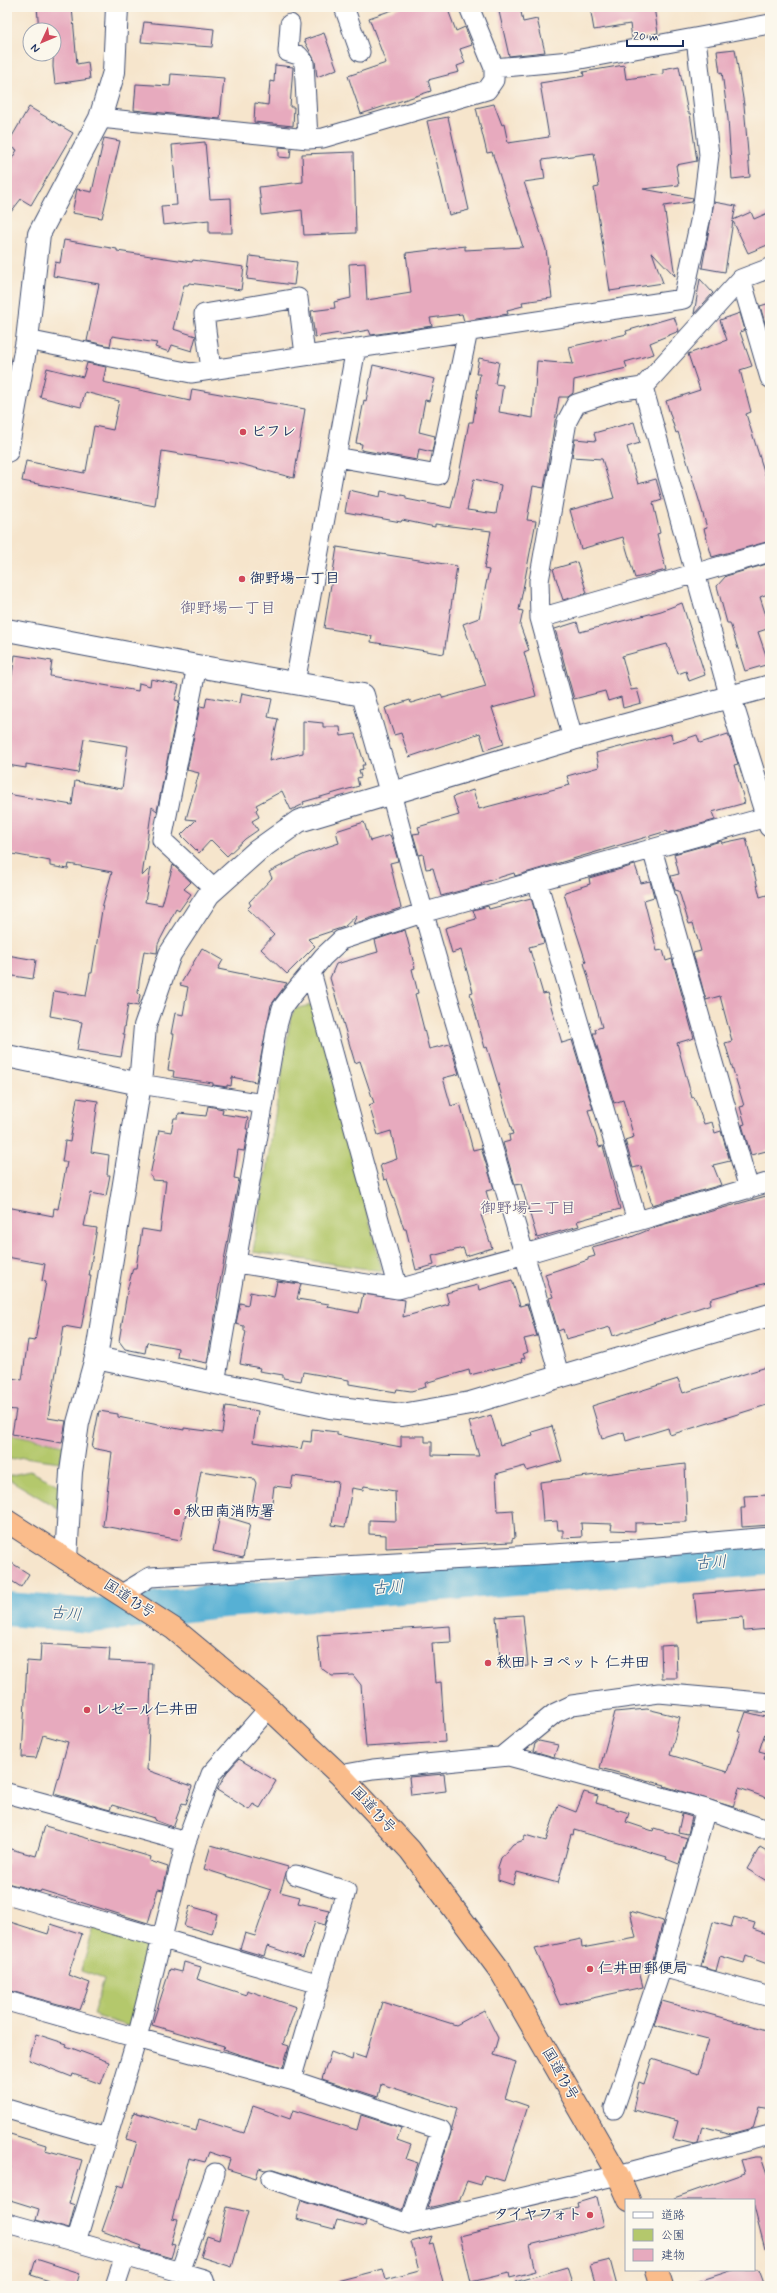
<svg xmlns="http://www.w3.org/2000/svg" width="777" height="2293" font-family="Mynerve,'Klee One',sans-serif">
  <rect width="100%" height="100%" fill="#fbf7ec"/>
  <filter id="ink" filterUnits="userSpaceOnUse"><feTurbulence type="fractalNoise" baseFrequency=".025" numOctaves="2"/><feDisplacementMap in="SourceGraphic" scale="8" xChannelSelector="R" yChannelSelector="G"/><feConvolveMatrix kernelMatrix="1 2 1 2 8 2 1 2 1" color-interpolation-filters="sRGB"/></filter>
  <filter id="wash" filterUnits="userSpaceOnUse"><feTurbulence type="fractalNoise" baseFrequency=".012" numOctaves="4" result="noise"/><feDisplacementMap in="SourceGraphic" scale="16" xChannelSelector="R" yChannelSelector="G"/><feGaussianBlur stdDeviation="0.9" result="paint"/><feColorMatrix in="noise" values="0 0 0 0 0 0 0 0 0 0 0 0 0 0 0 0 0 1.4 0 .05"/><feComposite in="paint" operator="in"/></filter>
  <g filter="url(#wash)">
    <rect width="100%" height="100%" fill="#f6e5cc"/>
    <path fill="#b4c86c" stroke="#687c65" d="M316,1004l66,267 -129,-19 37,-230 4,-13z
      M7,1433l57,12 -4,17 -36,-5 -17,3z
      M30,1471l31,15 1,25 -55,-33v-2z
      M94,1927l62,19 -25,81 -38,-12 11,-36 -23,-8z"/>
    <g fill="none" stroke-linecap="round" stroke-linejoin="round">
      <path stroke="#57b0d4" stroke-width="34" d="M7,1609l84,7 121,-14 558,-44"/>
    </g>
    <g id="blocks">
      <path fill="#e7aabe" fill-rule="evenodd" d="M37,7h35l5,57 11,-2 2,17 -35,5 -2,-17 1,-37h-15z
        M401,7h46l9,24 9,-4 7,18 -12,4 5,14 -8,3 2,6 -31,8 3,11 -70,23 -13,-38 38,-13 -17,-45z
        M498,7h22l3,15 14,-3 8,33 -36,4z
        M590,7h64l4,26 -26,5 -2,-14 -36,6z
        M144,22l70,7 -2,18 -71,-5z
        M324,33l13,36 -20,8 -2,-16 -11,-21z
        M735,49l9,56 6,72 -18,2 -4,-60 -6,-47 -2,1 -3,-22z
        M275,65l18,2 -3,40h4l-1,19 -39,-4 1,-19 13,2 2,-24 4,1z
        M624,65l2,14 37,-5v-5l16,-3 9,47h2l7,48 -21,4 3,20 -36,4 50,9 -1,4 -28,4 11,70 -23,-24 11,31 -53,8 -16,-103 5,-1 -5,-34 -52,7 3,19 -21,3 22,67 6,49 -30,4 1,4 -16,4 1,4 -44,7 -2,-7 -32,4 2,8 -61,9 -2,-5 -29,5v-2l-25,4 -4,-26 24,-3 -1,-6 17,-4 -2,-34 16,-1 2,37 44,-7 -5,-40 59,-7v4l58,-3 -31,-95 -5,1 -11,-45 18,-4 8,21 2,-1 4,19 41,-6 -9,-54 44,-7 -1,-4z
        M171,74l53,4 -4,41 -86,-9 2,-26 34,2z
        M29,107l44,26 -42,72 -10,-6 -14,18v-50l10,-17 -10,-5z
        M448,117l21,93 -20,5 -22,-94z
        M104,138l16,3 -18,77 -30,-5 5,-24 15,3z
        M205,142l5,57 21,-1 1,35h-23v-13l-46,5 -2,-19 16,-1 -5,-60z
        M279,147l12,1 -1,10 -11,-1z
        M354,152l2,81 -52,2 -2,-25 -40,5 -3,-28 44,-5 -1,-28z
        M714,202l22,4 -3,14 18,-8 3,7 16,-7v32l-22,9 -15,-32 -8,51 -23,-4z
        M64,240l53,9v2l75,11 1,-2 51,7 -3,23 -52,-7 -1,2h-4l-11,44 23,7 -4,15 -20,-6 -3,7 -14,-5 2,-4 -45,-7 -2,10 -23,-5 12,-57 -46,-8 2,-14 5,1z
        M250,256l47,6 -3,23 -47,-6z
        M700,279l13,14 -19,21z
        M770,303v19l-5,1 -5,-17z
        M740,313l5,17 -5,2 12,34 -12,4 11,42 -5,2 24,76v51l-58,16 -8,-28 3,-1 -8,-28 -21,-68 -2,1 -10,-32 34,-11 -12,-36 39,-14 -7,-20z
        M674,317l5,14 -29,12 4,11 -29,8 2,6 -53,12 -1,13 -5,4h-9l-15,91 -11,-2 -6,34 9,1 -17,89 4,1 -3,14 9,25 -5,2 12,44 -44,12 12,36 -19,6 -5,-17 -71,24 -8,-24 -7,2 -9,-27 25,-8 1,3 30,-9 2,4 43,-12 -23,-62 16,-6 10,-48 -5,-1 7,-38 -56,-7v3l-33,-7 -1,2 -56,-10 4,-22 31,7 1,-6 25,5v3l45,9 7,-28 11,-58h4l7,-48h-4l3,-16 20,4 -4,22 8,1 -4,27 34,6 4,-57 36,3 -4,-17 58,-13 -1,-3zM474,479l27,6 -5,29 -29,-4z
        M87,363l19,4 -3,15 87,19 2,-12 113,20 -11,69 -54,-14 -78,-13 -7,55 -133,-25 4,-20 58,12v-3l2,1 8,-45 19,4 6,-29 -34,-9 -4,15 -41,-10 7,-29 36,9z
        M373,365l62,14 -6,22 -4,-1 -6,32 16,4 -3,16 -13,-3 -2,11 -56,-10 1,-6 -6,-1 8,-43 2,1z
        M634,422l6,21 -13,4 11,37 18,-5 6,21 -9,3 7,30 -3,1 9,36 -31,8 -12,-41 -42,12 -11,-39 44,-12 -12,-39 -30,-2 3,-18 21,2 -2,-8z
        M337,547l120,19 -13,88 -73,-12 1,-6 -48,-8z
        M577,562l10,31 -24,7 -10,-31z
        M770,563v30l-10,4 10,31 -12,4 11,32 -24,7 -15,-48h-3l-10,-37 9,-10z
        M682,603l23,72 -16,6 -3,-10 -8,3 -11,-30 -45,12 9,34 6,-1 4,14 -18,5 -2,-11 -13,4 -3,-10 -31,8 -19,-70 22,-7 3,10 81,-21z
        M15,655l37,6 -2,15 88,15 1,-8 11,3 1,-7 28,6 -4,15 4,1 -22,110 -5,-4 -10,69 9,-9 -6,35 17,3 11,-40 18,17 -7,7 7,5 -12,17 -3,-2 -18,35 -1,9 -13,-2 -5,31 -1,11 2,2 -2,11 -10,-2 -5,30h2l-4,23 -44,-7 5,-28 -32,-6 4,-25 32,5 4,-23h2l11,-69 9,-32 -43,-8 -1,5 -18,-3v-5l-43,-8v-59l65,11 3,-24 47,8 6,-43 -44,-7 -6,34 -52,-9v4l-19,-3v-58z
        M242,693l30,6 -4,18 10,2 -9,42 34,-8v-32l20,2v4h17l1,9 14,-2 10,31h-3l1,4 -4,1 2,7 -4,1 2,8 -56,16 1,2 -13,6 -9,-19 -26,14 2,3 -2,2 3,7 -7,4 6,9 -13,9 -18,17 -16,-16 -12,13 -18,-18 15,-15 -10,-1 13,-46 -12,-3 13,-64 5,1 2,-10 33,6z
        M671,734l2,9 24,-8 3,8 28,-9 10,30 -4,1 11,38 -33,9 3,8 -47,13 -1,-2 -152,45 -1,-3 -33,10 1,2 -41,11 -8,-28 -7,1 -3,-15 -4,1 -6,-21 7,-1 -2,-6 41,-12 -6,-18 20,-7 6,19 91,-24 -3,-9 32,-9 -3,-14z
        M364,822l6,19 20,-6 2,5 6,21 -8,2 11,45 -48,16 4,-9 -13,12 -36,12 7,7 -28,28 -26,-25 13,-14 -27,-26 4,-4 -2,-3 23,-24 -3,-6 36,-18 34,-11 -3,-12z
        M746,838l14,59 10,-3v256l-19,5 -9,-30 3,-1 -5,-17 4,-1 -19,-63 7,-2 -12,-45 -14,4 -13,-47 8,-2 -8,-28 -4,1 -10,-33 -4,-1 -4,-14 8,-2 -5,-20 47,-13 1,2z
        M635,865l6,18 9,-2 4,16 -10,3 13,51 6,-1 3,11 6,-2 22,79 -17,5 15,55 2,-1 10,27 8,-2 3,11 6,-2 9,30 -17,4 8,20 -69,20 -11,-39 -8,2 -8,-28 9,-3 -11,-37 -9,3 -21,-70h3l-1,-4 7,-2 -18,-64 2,-1 -22,-68 1,-2 25,-8 -1,-6z
        M531,898l13,45 -15,4 14,47 4,-1 15,50 10,-3 21,69 -5,1 11,37 4,-1 17,63 -43,12 2,5 -42,12 -16,-54 -6,1 -12,-42 7,-2 -1,-6 4,-1 -26,-87 -2,1 -15,-55 3,-1 -12,-42 -9,3 -7,-25 31,-9 -3,-9 15,-4 1,3z
        M405,930l10,38 -3,1 6,24 -3,1 14,55 21,-5 9,30 -16,4 8,28 9,-3 13,47 8,-2 13,41 -8,2 6,21 -11,3 11,33 -26,8 -3,-8 -31,8 2,9 -18,5 -10,-41h-2l-17,-50 -3,1 -4,-15 17,-6 -6,-28 -13,4 -9,-30 5,-2 -14,-42 -5,2 -25,-85 6,-14 42,-12 -3,-12z
        M202,948l21,12 -5,9 69,14 -16,22 -15,77 -24,-5 -1,9 -4,-1v2l-14,-2v-2l-40,-6 1,-6 -6,-1 6,-36h-3l4,-21 8,2 5,-28 -8,-2z
        M7,955l29,5 -3,19 -26,-4z
        M77,1098l21,3 -7,51 18,3 -2,20h3l-4,21 -15,-3 -7,33 13,2 -8,48h2l-10,53 -17,-3 -16,92 18,3 -4,22 -50,-9 4,-24 -9,-1v-32l15,3 6,-40 7,1 11,-59 -4,-1 3,-17 -38,-7v-50l46,9 1,-8 4,1 9,-47h-5l3,-21 5,1z
        M208,1106l15,3 -1,5 26,4 -2,11h2l-4,22 -6,-1 -4,28 5,1 -22,119 1,1 -11,64 -30,-6 1,-9 -31,-6 -2,11 -20,-4 -6,-8 9,-54 5,-19h3l6,-39 18,3 6,-51 -14,-1v-3l-2,-1 9,-46 12,2 3,-14h4l1,-5 27,3z
        M766,1196l4,13v73l-57,16 -3,2 1,4 -98,32 -3,-9 -44,12 -3,-10 -5,2 -9,-33 4,-1 -8,-23 43,-14v-2l7,-2 -3,-9 37,-10v1l29,-12z
        M512,1280l8,26 7,-2 10,32 -13,3 4,13 -5,2 2,4 -4,1 1,3 -52,13 -1,-5 -44,13 1,4 -15,4 -14,-2 -1,3 -47,-8v-4l-46,-8 -2,9 -18,-3v-3l-24,-4 1,-3 -20,-4 6,-33h-2v-5l-8,-2 4,-21 8,2 2,-13 24,5 3,-16 24,3 -4,15 32,5 -1,3 31,6 4,-19 42,6 -2,17 46,-13 -3,-11 32,-8 1,5z
        M770,1366v38l-100,31 -2,-7 -42,13 -2,-9 -22,7 -10,-33 86,-27 5,14z
        M226,1406l32,5 -5,31 48,7 2,-8 8,1 1,-13 25,3v3l64,12v-11h24v6h7v13l47,1 -10,-34 22,-7 9,30 33,-10 -1,-3 20,-6 10,35 -35,10 -2,-5 -29,8 2,37 15,-1 2,28 -3,1v3l-126,6v-13l-17,-1v-14l27,1 -1,-30 -31,-5 -1,4 -11,-2 -7,39 -13,-2 6,-43 -45,-6 -2,12 -17,-2 -4,33 -20,-4 6,-32 -2,-4 -53,-8 -8,44 -7,-2 -5,27 -78,-14 9,-74 -20,-4 7,-37 19,3v3l66,13v-2l38,5z
        M685,1464l2,58 -52,1v8l-24,-1 1,-6 -31,-1 1,14 -19,1v-8h-5l-1,-9 -14,1 -3,-40z
        M770,1495v30l-28,2 -1,-19h4l-1,-12z
        M220,1515l30,9 -7,34 -30,-7z
        M7,1560l22,14 -8,13 -14,-9z
        M770,1588v41l-26,2 -1,-14 -46,4 -3,-27z
        M523,1615l5,51 -27,2 -5,-51z
        M450,1626l1,16 -19,1 3,40 6,-1 4,60 -79,5 -5,-62 -8,-10 -21,1 -11,-8 -4,-33z
        M41,1644l69,4 -1,13 43,2 -5,107 45,16 -6,18 -4,-1 -9,24 -19,-7 1,-2 -43,-13 -2,5 -56,-16 14,-52 -25,-7 -7,23 -14,-1 5,-96 13,1z
        M676,1645l1,33h-15l-1,-32z
        M647,1709l33,8 -10,38 57,17 14,-40h-2l7,-20 24,6 -11,33 7,2 -2,6 6,2v38l-31,-11 -6,19 -69,-21 1,-1 -65,-17 15,-56z
        M539,1741l19,4 -4,12 -21,-6 2,-7z
        M239,1759l37,22 -16,27 -7,-4 -4,6 -32,-20 10,-18z
        M444,1774l2,17 -35,4 -2,-18z
        M584,1792l14,4 -2,7 33,10 -3,9 27,9 1,-3 33,10 -8,26 -13,-5 1,-2 -93,-27 -1,5 -2,-1 -13,49 -41,-11 -4,13 -15,-5v-13l3,-9 12,-14 11,-4 1,-5 21,6 12,-36 18,7z
        M682,1814l10,3 -4,17 -10,-2z
        M45,1826l106,31 -1,4 18,6 -5,23 -5,-1 -10,34 -107,-33 -1,2 -33,-9v-35l29,8z
        M211,1845l77,22 -8,25 20,5 -2,6 31,7 -4,15 -10,-3 -12,36 -36,-12 -3,10 -24,-7 5,-16 10,3 16,-46 -67,-21z
        M760,1847l10,6v30l-23,-14z
        M190,1906l27,8 -5,20 -28,-8z
        M630,1911l33,10 -11,42 -14,4 5,20 -83,18 -25,-56 46,-10 1,9 54,-10z
        M734,1917l21,6 -2,6 17,6v30l-24,-9 -2,7 -24,-7 -4,15 -15,-4 12,-45 18,5z
        M7,1921l41,13 3,-10 31,10 -14,41 22,8 -10,27 -73,-20z
        M184,1962l17,5 -4,12 49,16 1,-5 49,17 -13,37 6,2 -6,21 -42,-12 -18,-6 1,-3 -72,-21 18,-56 12,3z
        M662,2001l108,30v77l-11,-2 -6,22 -22,6 -29,-8 -4,17 -4,1 -21,-5 5,-18 -45,-11 6,-28 5,2 8,-25 46,15 10,-35 -54,-14z
        M382,2002l74,23 28,-15 14,28 -5,17 23,7 -11,36 23,8 -24,75 -20,-6 -3,10 -14,-4 -8,20 -32,7 24,-75 6,-25 -76,-24 -3,13 -56,-18 9,-27 21,8 1,-6 12,4z
        M36,2034l31,10 -1,2 43,16 -8,22 -28,-10 -1,3 -43,-17z
        M253,2106l37,13 3,-9 64,20 4,-15 40,13 -4,12 14,5 -5,14 12,4 -15,47 -129,-41 -9,1 -6,-2 -3,10 -29,-9 3,-10 -21,-7 -4,10 -16,-4 -17,61 6,1 -7,24 4,1 -4,13 -31,-9 2,-3 -40,-15 16,-46 6,2 13,-45 -11,-3 8,-27 62,19 3,-12 45,14z
        M7,2133l39,12 -1,5 37,10 -13,43 6,2 -6,24 -33,-9 3,-11 -32,-10v-20l4,-12 -4,-2z
        M755,2157h6l6,18 3,-1v74l-5,1 -11,-42v-7h-80v-2l71,-25 -4,-13z
        M597,2197l7,29 -74,19 6,26 -26,7 -1,-5 -38,9 -11,-46 118,-29 -1,-4z
        M301,2200l65,21 -1,6 -28,-7 -3,9 -38,-10z
        M227,2207l21,5 -16,55 -31,-10 6,-21 12,4z
        M432,2236l-3,8 4,-1 11,43h-106l-1,-5 46,-12 3,11 33,-9 -8,-29z
        M36,2259l44,14 -4,13h-11l-34,-11z
        M610,2260l7,26h-21l-6,-21z
        M567,2267l6,19h-57l-1,-4z
        M733,2270h26l6,16h-72v-3z"/>
    </g>
  </g>
  <g filter="url(#ink)">
    <use href="#blocks" fill-opacity="0" stroke="#3c4a6e" stroke-width="1"/>
    <g fill="none" stroke-linecap="round" stroke-linejoin="round">
      <g stroke="#3c4a6e" stroke-width="21">
        <path id="minor" d="M344,7l16,45
          M290,24l-2,28 10,3 6,7 4,77
          M494,68l76,-7 200,-37
          M100,118l208,21 15,-1 164,-48 7,-10v-12l-25,-61
          M741,279l29,99
          M27,340l164,33 492,-74 19,-87 7,-57 -13,-117
          M211,370l-7,-56 94,-16 7,57
          M643,387l87,311
          M336,457l102,18 30,-144
          M540,618l230,-66
          M197,666l-35,174 53,49
          M295,683l61,-335
          M573,739l-33,-121 -1,-37 28,-160 9,-17 40,-13 27,-4 98,-108 29,-11
          M391,793c51,196 114,389 169,585
          M652,849l97,340
          M537,881l100,340
          M311,972l87,317
          M140,1084l123,20
          M237,1263l161,26 127,-35 245,-72
          M215,1383l62,-357 5,-18 10,-13 31,-38 18,-17 81,-27 348,-97
          M122,1594l28,-17 473,-27 147,-13
          M501,1757l54,-44 17,-8 87,-12 111,10
          M340,1775l33,-6 136,-13 197,53 55,19h9
          M7,1793l179,49 -49,196 -130,-37
          M186,1842l25,-68 58,-66
          M7,1894l313,90
          M662,1967l108,30
          M291,2080l55,-189 -50,-16
          M7,2109l100,29
          M614,2109l48,-142 44,-158
          M215,2173l-35,99 -104,-30 61,-204 154,42 150,50 -31,94 208,-49 152,-40
          M271,2179l139,45
          M7,2223l69,19
          M180,2272l24,7 2,7
          M115,2286l10,-30"/>
      </g>
      <g stroke="#3c4a6e" stroke-width="24">
        <path id="tertiary" d="M7,451l20,-111 12,-106 61,-116 14,-46 3,-65
          M7,630l190,36 166,29 28,98
          M730,698l40,128
          M7,1056l133,28
          M96,1358l234,49 72,8 68,-12 300,-88
          M66,1559l5,-87 7,-49 18,-65 44,-274 5,-58 25,-72 39,-60 48,-43 42,-30 274,-82 197,-53"/>
      </g>
      <g stroke="#3c4a6e" stroke-width="24">
        <path id="trunk" d="M7,1521l167,108 95,79 71,67 70,75 91,122 117,203 11,25
          M657,2270l5,16"/>
      </g>
      <use href="#minor" stroke="#fff" stroke-width="19"/>
      <use href="#tertiary" stroke="#fff" stroke-width="22"/>
      <use href="#trunk" stroke="#fabc8b" stroke-width="22"/>
    </g>
  </g>
  <g fill="#d1495b" stroke="#fbf7ec" stroke-width="1.5">
    <circle cx="243" cy="432" r="4"/>
    <circle cx="242" cy="579" r="4"/>
    <circle cx="177" cy="1512" r="4"/>
    <circle cx="488" cy="1663" r="4"/>
    <circle cx="87" cy="1710" r="4"/>
    <circle cx="590" cy="1969" r="4"/>
    <circle cx="590" cy="2215" r="4"/>
  </g>
  <g text-anchor="middle" dominant-baseline="central" stroke-width="3" stroke-linejoin="round" paint-order="stroke">
    <g font-size="15" font-weight="bold" fill="#1b2f5e" stroke="#fbf7ec" text-anchor="start">
      <text x="251" y="432">ビフレ</text>
      <text x="250" y="579">御野場一丁目</text>
      <text x="185" y="1512">秋田南消防署</text>
      <text x="496" y="1663">秋田トヨペット 仁井田</text>
      <text x="95" y="1710">レゼール仁井田</text>
      <text x="598" y="1969">仁井田郵便局</text>
      <text x="582" y="2215" text-anchor="end">タイヤフォト</text>
    </g>
    <g font-size="15" fill="#1b2f5e" stroke="#fbf7ec">
      <text transform="translate(129 1599) rotate(33)">国道13号</text>
      <text transform="translate(373 1810) rotate(47)">国道13号</text>
      <text transform="translate(560 2074) rotate(60)">国道13号</text>
    </g>
    <g font-size="16" fill="#625a80" stroke="#fbf7ec">
      <text x="228" y="608">御野場一丁目</text>
      <text x="528" y="1208">御野場二丁目</text>
    </g>
    <g font-size="16" font-style="italic" fill="#305c87" stroke="#fbf7ec">
      <text transform="translate(711 1563) rotate(-4)">古川</text>
      <text transform="translate(388 1588) rotate(-4)">古川</text>
      <text transform="translate(66 1614) rotate(5)">古川</text>
    </g>
  </g>
  <rect width="777" height="2293" fill="none" stroke="#fbf7ec" stroke-width="24"/>
  <rect x="625" y="2199" width="130" height="72" fill="#fbf7ec" stroke="#a1a7b3"/>
  <rect x="633" y="2212" width="20" height="6" fill="#ffffff" stroke="#a1a7b3"/>
  <text x="661" y="2219" font-size="12" fill="#1b2f5e">道路</text>
  <rect x="633" y="2229" width="20" height="12" fill="#b4c86c" stroke="#a1a7b3"/>
  <text x="661" y="2239" font-size="12" fill="#1b2f5e">公園</text>
  <rect x="633" y="2249" width="20" height="12" fill="#e7aabe" stroke="#a1a7b3"/>
  <text x="661" y="2259" font-size="12" fill="#1b2f5e">建物</text>
  <g transform="translate(42 42) rotate(226)"><circle r="19" fill="#fbf7ec" stroke="#a1a7b3"/>
  <path d="M0-3L7 15L0 10L-7 15Z" fill="#d1495b"/>
  <text y="-6" font-size="11" font-weight="bold" text-anchor="middle" fill="#1b2f5e">N</text>
  </g>
  <path d="M627 40v6h56v-6" fill="none" stroke="#1b2f5e" stroke-width="2"/>
  <text x="633" y="40" font-size="12" fill="#1b2f5e" stroke="#fbf7ec" stroke-width="3" paint-order="stroke">20 m</text>
</svg>
